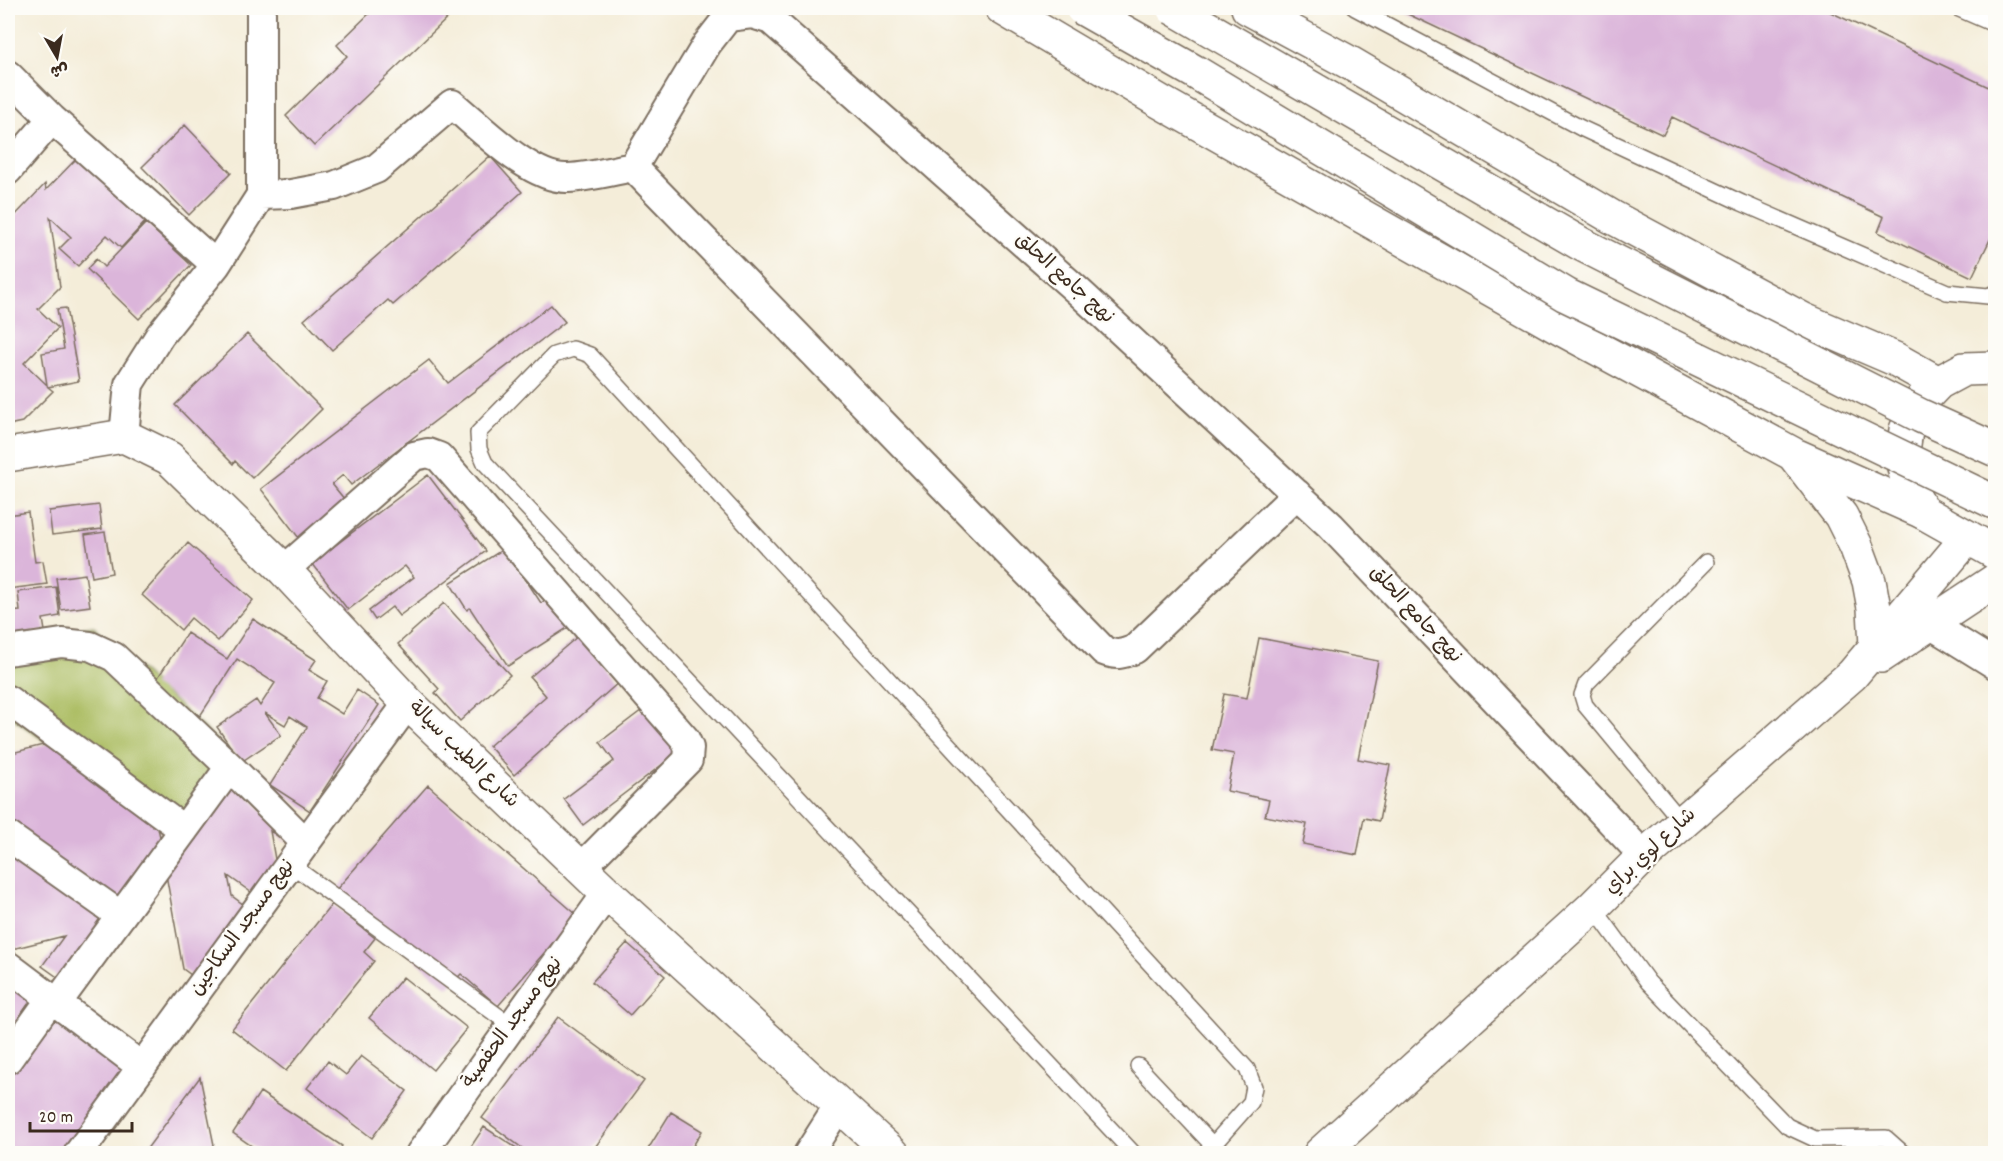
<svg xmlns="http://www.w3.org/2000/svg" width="2003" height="1161" font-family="Dekko,'Playpen Sans Arabic',sans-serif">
  <rect width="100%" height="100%" fill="#fdfcf7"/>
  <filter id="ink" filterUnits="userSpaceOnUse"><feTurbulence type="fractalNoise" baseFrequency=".0167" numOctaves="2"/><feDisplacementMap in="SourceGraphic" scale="12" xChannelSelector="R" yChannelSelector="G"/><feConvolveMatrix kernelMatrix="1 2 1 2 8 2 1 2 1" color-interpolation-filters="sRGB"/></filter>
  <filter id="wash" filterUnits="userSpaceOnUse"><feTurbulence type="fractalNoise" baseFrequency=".008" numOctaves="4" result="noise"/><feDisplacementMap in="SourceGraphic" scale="24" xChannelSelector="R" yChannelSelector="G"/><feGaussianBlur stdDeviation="1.35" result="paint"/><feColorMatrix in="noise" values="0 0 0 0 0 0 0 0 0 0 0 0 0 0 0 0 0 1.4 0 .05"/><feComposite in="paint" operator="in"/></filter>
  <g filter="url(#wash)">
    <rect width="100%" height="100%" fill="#f4edd9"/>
    <path fill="#aabc60" stroke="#72733f" stroke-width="1.5" d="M93,626l149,137 -54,79 -180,-127v-75z"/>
    <g id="blocks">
      <path fill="#dbb5da" d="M375,8h83l-144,138 -28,-30 61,-60 -10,-11z
        M1395,8h427l173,82v139l-23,48 -94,-45 6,-15 -212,-100 -9,18z
        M185,125l46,48 -42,42 -47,-48z
        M490,156l32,36 -129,113 -5,-5 -56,50 -28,-30z
        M78,157l68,64 -25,27 -14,-13 -29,31 -19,-17 12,-12 -21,-20 10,70 -22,22 20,19 -34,35 23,22 -5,-32 22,-4 -7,-40 9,-1 13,73 -31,6 5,4 -31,31 -9,2 -5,5v-206l37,-39 1,6z
        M146,223l45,42 -52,54 -52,-50 9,-10 8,8z
        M551,305l14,17 -214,163 -8,-10 -11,9 17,21 -47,37 -41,-53 168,-129 19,23z
        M247,334l75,75 -70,69 -17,-17 -2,3 -58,-59z
        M428,475l58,76 -87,65 -7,-9 -17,13 -6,-9 45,-34 -9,-11 -57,44 -36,-47z
        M99,505l3,24 -50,6 -3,-24z
        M28,512l7,50 8,-1 4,23 -39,5v-74z
        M105,532l7,41 -20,4 -7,-42z
        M188,543l65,57 -35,41 -27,-23 -10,12 -39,-35z
        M505,548l36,55 9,-6 19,30 -61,39 -38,-58 -3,2 -17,-27z
        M85,574l5,32 -29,4 -5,-32z
        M56,587l4,29 -17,3 2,12 -35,5 -2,-24 12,-1 -2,-19z
        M444,603l66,72 -50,46 -25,-28 4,-4 -41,-45z
        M253,619l63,41 -7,10 18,11 -10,17 25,16 15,-24 22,15 -69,106 -40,-26 37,-58 -17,-11 -5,9 -20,-12 16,22 -40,27 -24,-35 39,-27 4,6 15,-23 -38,-24 -37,57 -47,-31 34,-52 40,26z
        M578,636l41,46 -105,93 -25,-29 57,-50 -16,-19z
        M1259,638l119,23 -20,98 32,6 -11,56 -15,-3 -7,37 -54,-11 4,-20 -42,-8 4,-16 -42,-9 7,-37 -22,-4 12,-56 23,4z
        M646,707l34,44 -97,74 -19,-26 50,-38 -14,-19z
        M66,739l85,60 11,46 -99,136 -21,-15 22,-30 -56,14v-196z
        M236,780l53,64 -19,-13 6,34 -21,30 -27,-19 4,20 16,12 -50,72 -15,-11 -18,-100z
        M428,785l149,130 -79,91 -37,-32 -13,14 -112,-98z
        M332,904l43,34 -11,14 10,9 -88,110 -54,-42z
        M627,943l38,33 -35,39 -38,-33z
        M8,973l28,20 -28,40z
        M403,977l64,51 -34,42 -64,-52z
        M46,1010l85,61 -60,83h-63v-91z
        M558,1017l86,64 -54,73h-60l-48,-36z
        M361,1056l46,35 -35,47 -65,-50 21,-27 18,14z
        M200,1077l14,68 -6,9h-65z
        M260,1092l82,54 -5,8h-74l-30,-21z
        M671,1112l31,19 -12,20 3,3h-48z
        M484,1127l34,22 -3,5h-49z"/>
    </g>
  </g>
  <g filter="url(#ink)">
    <use href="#blocks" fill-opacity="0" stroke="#7c6e5f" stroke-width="1.5"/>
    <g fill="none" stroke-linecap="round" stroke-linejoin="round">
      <g stroke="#7c6e5f" stroke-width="18">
        <path id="service" d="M1355,8l226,120 161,75 205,89 41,4 8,-3
          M1957,8l39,17
          M1682,822l-97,-117 -3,-10 4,-11 120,-122
          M290,864l222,162
          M1593,907l55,75 139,144 28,13 71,-1 18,16
          M1138,1066l83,88
          M1134,1154l-649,-691 -6,-14 -1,-16 76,-78 19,-6 17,6 657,714 7,18 -3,15 -46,52"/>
      </g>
      <g stroke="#7c6e5f" stroke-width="32">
        <path id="minor" d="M8,75l44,44 164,146
          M633,167l471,484c13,5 19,3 31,-2l162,-155
          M8,170l44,-51
          M261,195l30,-1 43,-8 42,-17 76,-65c28,23 79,76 116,74 21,-1 44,-7 65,-11l74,-123 21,-27 24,-3 19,6 308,272 252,234 313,330
          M124,436l5,-52 31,-49 56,-70 45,-70v-187
          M284,570l130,-114 14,-3 11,4 246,282 4,9 -1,12 -107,108
          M1930,624l66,41
          M8,651l54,-8 28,3 24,11 116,110 76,76
          M8,700l176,130
          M8,836l113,80
          M8,966l134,101
          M57,1003l173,-236
          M8,1059l43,-60
          M78,1154l330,-451
          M420,1154l187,-261
          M808,1154l32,-50"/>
      </g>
      <g stroke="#7c6e5f" stroke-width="36">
        <path id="tertiary" d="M1996,368l-32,1 -26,14 -20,21 -12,26 -4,29 7,29 14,24 73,41
          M8,455l116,-19 45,22 115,112 124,133 199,190 286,261
          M1881,656l115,-76
          M1320,1154l273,-247 51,-51 208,-181 116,-138"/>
      </g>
      <g stroke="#7c6e5f" stroke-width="36">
        <path id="trunk" d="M1002,8l157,93 397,225 237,128 48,62 15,30 13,35 5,27 2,38
          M1248,8l102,55 262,154 192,103 91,39 43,24
          M1797,456l126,56"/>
      </g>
      <use href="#service" stroke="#fff" stroke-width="15"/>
      <use href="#minor" stroke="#fff" stroke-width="28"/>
      <use href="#tertiary" stroke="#fff" stroke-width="33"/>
      <use href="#trunk" stroke="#fff" stroke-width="33"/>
      <g stroke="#7c6e5f" stroke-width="36" stroke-linecap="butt">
        <path id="trunk-bridge" d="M1082,8l113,64 371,223 430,208
          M1173,8l408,236 340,172 75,34"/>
      </g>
      <use href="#trunk-bridge" stroke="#fff" stroke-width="33"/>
    </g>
  </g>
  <g text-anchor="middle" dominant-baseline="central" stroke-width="4.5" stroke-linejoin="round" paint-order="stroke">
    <g font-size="20" fill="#3b2a1e" stroke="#fdfcf7">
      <text transform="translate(1064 279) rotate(42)">نهج جامع الحلق</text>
      <text transform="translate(1415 615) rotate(47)">نهج جامع الحلق</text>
      <text transform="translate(463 755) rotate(44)">شارع الطيب سيالة</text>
      <text transform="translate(1651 852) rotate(-43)">شارع لوي براي</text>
      <text transform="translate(243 928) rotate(-54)">نهج مسجد السكاجين</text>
      <text transform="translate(513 1023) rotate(-54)">نهج مسجد الحفصية</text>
    </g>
  </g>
  <rect width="2003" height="1161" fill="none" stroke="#fdfcf7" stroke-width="30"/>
  <g transform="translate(57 57) rotate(170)" stroke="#fdfcf7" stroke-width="4.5" paint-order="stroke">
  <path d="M0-4.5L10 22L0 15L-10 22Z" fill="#3b2a1e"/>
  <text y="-9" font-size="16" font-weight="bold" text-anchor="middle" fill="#3b2a1e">ش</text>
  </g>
  <path d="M30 1122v9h102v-9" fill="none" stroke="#3b2a1e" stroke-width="3"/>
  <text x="39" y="1122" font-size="18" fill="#3b2a1e" stroke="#fdfcf7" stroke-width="4.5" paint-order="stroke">20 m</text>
</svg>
